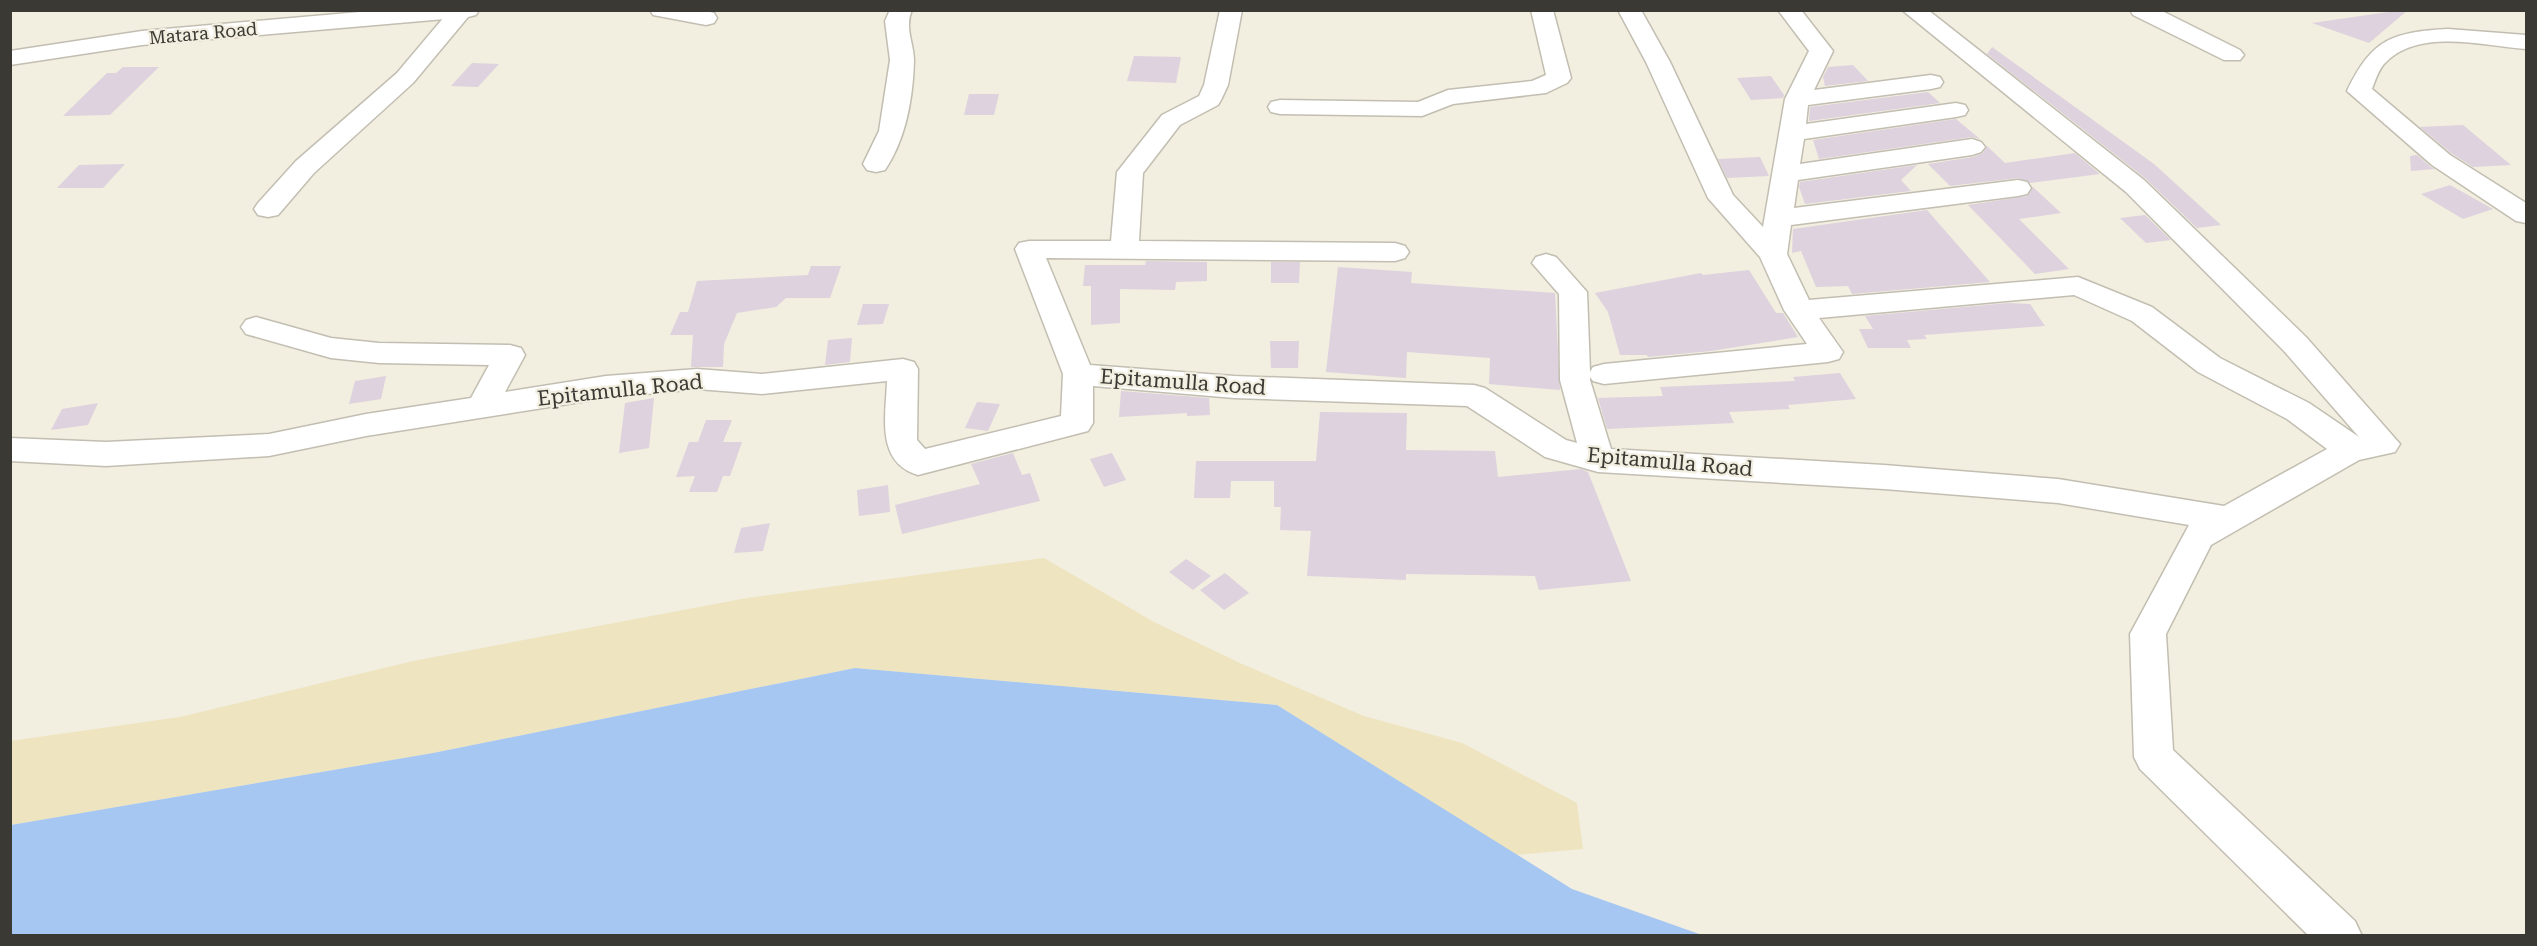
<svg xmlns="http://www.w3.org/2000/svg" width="2537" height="946" font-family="'Roboto Serif',serif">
  <rect width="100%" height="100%" fill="#f2eee0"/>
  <path fill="#eee4bf" d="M1044,558l110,64 88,42 122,52 98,27 115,60 6,46 -67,6 -239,-150 -422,-37 -422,85 -422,72 -1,-84 170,-24 233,-56 334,-63z"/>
  <path fill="#a6c7f1" d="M855,668l422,37 295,184 130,46h-1691v-110l422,-72z"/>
  <path fill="#ddd2dd" d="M2402,10h6l-39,33 -57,-20z
    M1992,47l162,117 67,61 -24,3 -52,-50 -158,-124z
    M1134,56l47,1 -5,26 -49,-2z
    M472,63l27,1 -21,23 -27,-1z
    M1853,65l15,16 -43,5 -2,-9 5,-10z
    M123,67h36l-49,48 -47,1 44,-43h9z
    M1771,76l13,19 -1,3 -32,2 -14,-22z
    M1928,92l12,11 -131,18 1,-14z
    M969,94h30l-5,21h-30z
    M1956,119l24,20 -8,-2 -153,22 -6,-19z
    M2463,125l48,40 -38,2 -22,-14 -31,-26z
    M1987,146l18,17 70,-10 25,21 -70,9 -12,-5 -68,8 -22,-22 45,-7 10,-4z
    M2417,155l14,12 4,2 -24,2 -1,-15z
    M1760,157l9,19 -42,2 -9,-19z
    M125,164l-22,24h-46l22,-23z
    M1917,165l-16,15 10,11 -106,13 -6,-17 1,-5z
    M2450,185l43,24 -30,10 -42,-25z
    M2033,187l28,26 -42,6 50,50 -34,5 -67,-69 59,-9z
    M1927,210l63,72 -138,12 -4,-8 -32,1 -15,-36 -9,2 1,-24z
    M2145,215l26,25 -25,3 -26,-25z
    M1146,261l61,1v19l-31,1 -1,8 -55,-1v34l-29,2v-39h-8l2,-21h60z
    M1271,262h29l-1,21h-28z
    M811,266h30l-11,32h-44l-10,9 -39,6 -13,31 -1,23h-32l2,-32h-23l10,-23h8l9,-31 111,-6z
    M1338,267l74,5 -1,11 144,10 5,97 -71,-6 1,-26 -83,-6 -1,26 -80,-6z
    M1749,270l27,43h7l15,24 -87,14 -63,6 -1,-2h-27l-12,-43 -13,-19 106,-20 2,2z
    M2008,303l22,1 15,22 -121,9 3,4 -20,1 4,8h-43l-9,-19h14l-8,-13z
    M863,304h26l-6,20 -26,1z
    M852,338l-2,24 -25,3 3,-25z
    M1270,341h29l-1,27h-27z
    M1840,373l16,26 -68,6 2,4 -61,3 5,11 -127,6 -9,-31 65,-2 -3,-9 135,-6 -2,-4z
    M386,376l-5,23 -32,5 6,-23z
    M1121,391l88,7 1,17 -23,1v-3l-68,4z
    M654,398l-5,50 -30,5 6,-50z
    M977,402l23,2 -12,27 -23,-3z
    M98,403l-10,22 -37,5 11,-21z
    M1320,412l87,1 -1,37 89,1 3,26 83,-8 7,3 43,109 -92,9 -4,-14 -129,-2v6l-99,-4 4,-45 -31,-1 1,-23h-7v-26h-43l-1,17h-36l2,-37h120z
    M706,420h26l-9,22h19l-12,34h-7l-6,16h-28l6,-16 -19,1 13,-35h9z
    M1013,453l9,22 8,-2 10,28 -138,33 -7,-29 85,-21 -9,-20z
    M1112,453l14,27 -22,7 -14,-28z
    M888,485l2,27 -31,4 -2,-26z
    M770,523l-7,28 -29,2 7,-25z
    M1186,559l25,17 -18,14 -24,-18z
    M1225,573l24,20 -25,17 -24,-20z"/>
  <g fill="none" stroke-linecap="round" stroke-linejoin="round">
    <g stroke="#c2beb1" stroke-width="3">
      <path id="minor" d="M450,10l23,1 -60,72 -99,90 -36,42 -10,2 -10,-2 -4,-6 4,-6 38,-42 101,-88z
        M650,10h52l12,3 3,5 -3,5 -8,2 -53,-10z
        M890,10h22c-8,18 2,33 2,51 -1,36 -8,78 -29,109l-9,2 -9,-2 -4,-6 16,-33 11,-71 -5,-39z
        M1220,10h22l-14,75 -7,15 -3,5 -38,20 -37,48 -4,68 256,2 10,3 4,6 -4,6 -10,3 -349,-3 44,107 144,11 240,9 11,3 81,52 11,3 -17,-63 -1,-86 -27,-31 4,-6 10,-3 10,3 31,35 3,80 3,-5 11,-3 203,-20 -23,-34 -24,-53 -52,-59 -62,-136 -28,-52h23l29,52 63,133 30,32 22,-128 24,-48 -31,-41h23l32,41 -19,39 117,-15 9,2 3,5 -3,5 -9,2 -123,16 -2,19 150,-21 9,2 3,5 -3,5 -9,2 -152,22 -4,25 172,-25 9,3 4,5 -4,5 -9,3 -174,25 -4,28 224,-28 9,2 4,6 -4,6 -9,2 -227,29 -4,29 22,46 269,-23 74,30 68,51 89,45 50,34 -75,-86 -158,-159 -224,-182h26l216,170 162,157 94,107 -5,8 -36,8 -148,85 -45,89 7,116 182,171 7,15h-53l-169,-167 -6,-12 -4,-123 59,-109 -131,-22 -174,-14 -286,-17 -53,-15 -78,-51 -233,-8 -141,-12v37l-5,8 -170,44c-43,-13 -32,-60 -31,-94l-125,13 -65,-5 -91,9 -240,38 -97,20 -163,10 -96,-5v-23l96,4 163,-8 97,-20 105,-16 18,-33 -110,-2 -48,-5 -85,-24 -5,-7 5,-7 10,-3 75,21 48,5 131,2 11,3 4,7 -20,37 101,-16 91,-7 65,5 141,-15 11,3 4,7 -1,71 8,9 136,-33 2,-42 -48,-125 4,-6 10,-2h82l6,-69 45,-57 37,-19 5,-11zM2074,295l58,26 66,51 89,47 40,30 -103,57 -166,-27 -174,-14 -273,-16 -21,-69v-3l3,4 11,3 224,-22 11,-3 4,-7 -24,-34z
        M1531,10h22l18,68 -4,5 -21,10 -93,11 -31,12 -142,-2 -9,-2 -3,-5 3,-5 9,-2 138,2 30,-12 84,-9 14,-6z
        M2130,10h30l80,40 4,5 -4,5h-16l-91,-45z
        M2448,29l78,6v14c-42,-3 -108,-22 -142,15 -6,7 -9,17 -12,25l78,66 76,48v20l-10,-2 -84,-56 -85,-74c25,-52 45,-59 101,-62z"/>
    </g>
    <g stroke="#c2beb1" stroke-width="3">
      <path id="highway" d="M383,10h96l-3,5 -8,2 -326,28 -132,20v-14l132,-20z"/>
    </g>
    <use href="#minor" fill="#fff" fill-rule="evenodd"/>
    <use href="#highway" fill="#fff" fill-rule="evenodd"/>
  </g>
  <g text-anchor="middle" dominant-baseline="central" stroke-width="4.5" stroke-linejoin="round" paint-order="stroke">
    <g font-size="18" fill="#3b3933" stroke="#f2eee0">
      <text transform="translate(203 33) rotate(-5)">Matara Road</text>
    </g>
    <g font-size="21" fill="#3b3933" stroke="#f2eee0">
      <text transform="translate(1183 382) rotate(4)">Epitamulla Road</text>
      <text transform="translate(620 390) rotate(-6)">Epitamulla Road</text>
      <text transform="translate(1670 462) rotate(5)">Epitamulla Road</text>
    </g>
  </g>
  <rect width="2537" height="946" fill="none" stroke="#3b3933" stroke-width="24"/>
</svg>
